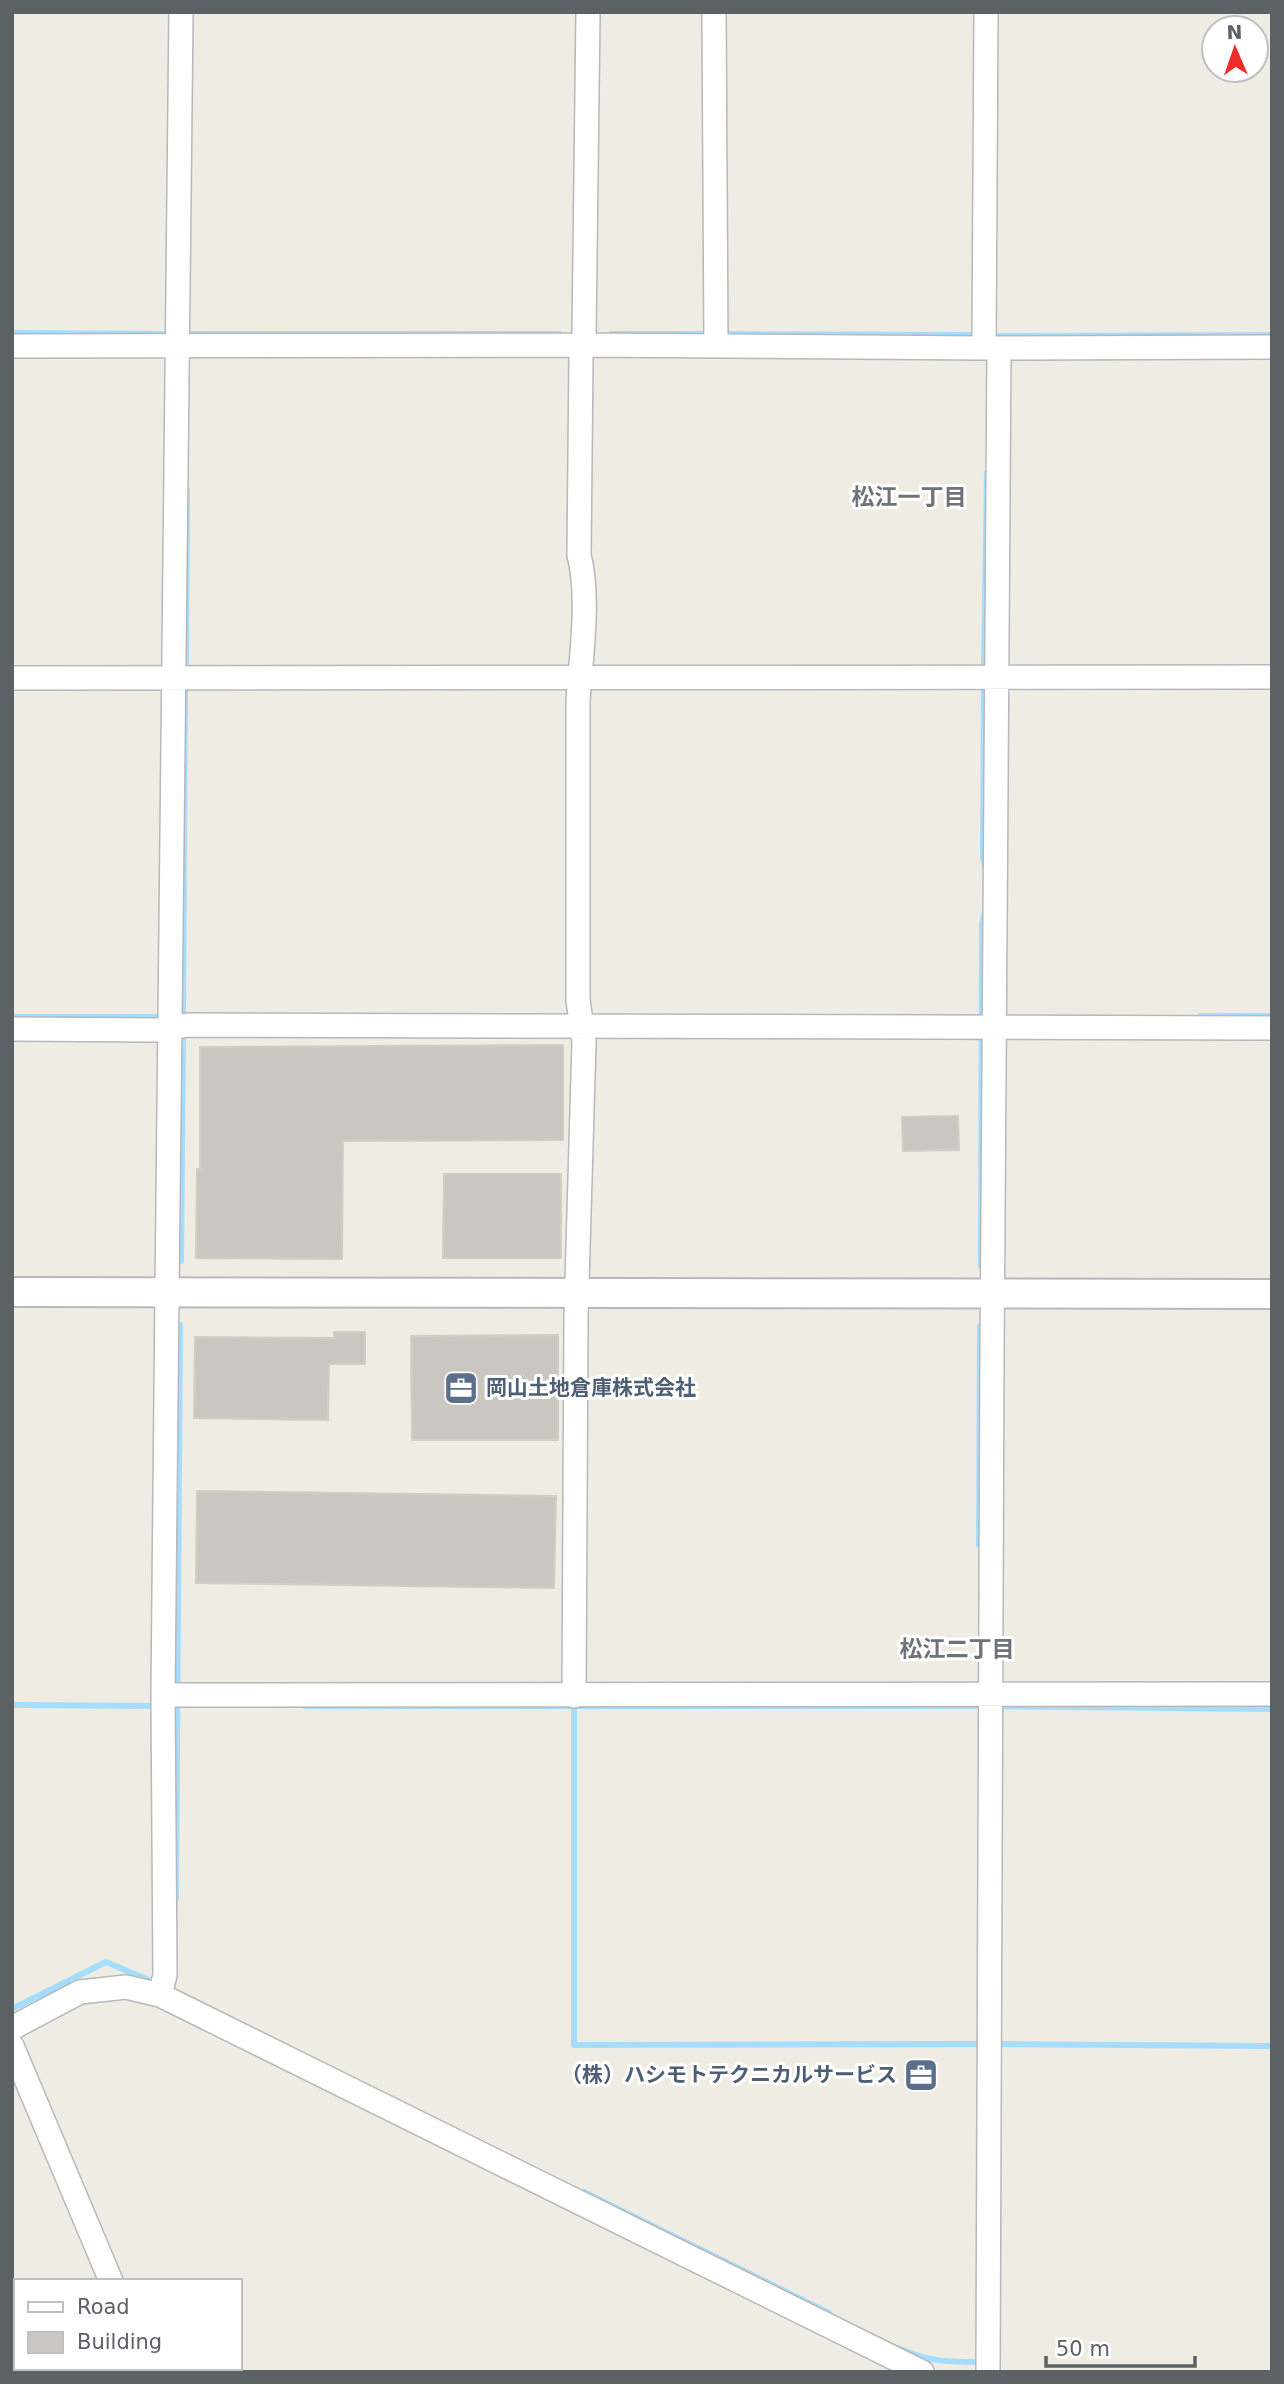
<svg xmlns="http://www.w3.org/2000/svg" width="1284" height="2384" font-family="'DejaVu Sans','Noto Sans JP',sans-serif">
  <rect width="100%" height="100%" fill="#efece4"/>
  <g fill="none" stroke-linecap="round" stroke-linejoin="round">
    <path stroke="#a5ddff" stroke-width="6" d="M12,333l156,1
      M183,334h376
      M611,334h95
      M728,334l248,1
      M990,336l282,-1
      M186,663l1,-173
      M984,663l3,-190
      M984,689l-1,169 3,11
      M1201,1016h71
      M12,1017h152
      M183,1021l2,-332
      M181,1261l2,-229
      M981,1266l1,-343 3,-11
      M979,1545l1,-219
      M12,1705l145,1
      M305,1706h674l293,3
      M574,1707v338l407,-1
      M176,1898l4,-573
      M12,2009l94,-47 50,21
      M997,2044l275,2
      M584,2192l245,121
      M898,2348c29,13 47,14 79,14"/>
  </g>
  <path fill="#cac7c2" stroke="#d4cec2" stroke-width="2" d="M563,1045v95l-220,1 -1,118 -146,-1 1,-89h3v-122z
    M958,1116l1,34 -56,1 -1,-34z
    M444,1174h117v84h-118z
    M334,1332h31v32h-36l-1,56 -134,-2 1,-81 139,1z
    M558,1335v105h-146l-1,-104z
    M197,1491l359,5 -2,92 -358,-5z"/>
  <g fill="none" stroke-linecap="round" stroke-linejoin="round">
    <g stroke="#b5b8bc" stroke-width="26">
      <path id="minor" d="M714,12l2,334
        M12,346l571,-1 401,3 288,-1
        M984,348l2,-336
        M12,678l1260,-1
        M12,1029l145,1 31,-5 1084,3
        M163,1695l1109,-1
        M574,1696l2,-380 8,-274 -6,-42v-299c3,-45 12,-103 1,-146l2,-198 3,-21 4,-324
        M160,1995l5,-20 -2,-280 4,-402 14,-1281
        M12,2028l68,-36 46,-5 34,8 762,377
        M12,2046l99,235
        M147,2368l2,4
        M988,2372c-1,-675 8,-1349 11,-2024"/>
    </g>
    <g stroke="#b5b8bc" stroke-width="32">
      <path id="tertiary" d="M12,1292l1260,2"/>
    </g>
    <use href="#minor" stroke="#fff" stroke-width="23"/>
    <use href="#tertiary" stroke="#fff" stroke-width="28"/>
  </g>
  <defs>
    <g id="office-square" transform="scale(1.75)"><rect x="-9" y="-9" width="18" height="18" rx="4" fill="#5c6f8a" stroke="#fff"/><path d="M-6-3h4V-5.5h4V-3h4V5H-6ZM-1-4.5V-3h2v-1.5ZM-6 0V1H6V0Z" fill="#fff"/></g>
  </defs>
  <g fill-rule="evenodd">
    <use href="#office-square" x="461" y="1388"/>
    <use href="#office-square" x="921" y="2075"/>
  </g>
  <g text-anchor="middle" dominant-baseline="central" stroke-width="6" stroke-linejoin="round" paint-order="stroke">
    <g font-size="21" font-weight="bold" fill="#4e5e75" stroke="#fff" text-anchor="start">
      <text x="486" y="1388">岡山土地倉庫株式会社</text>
      <text x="897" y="2075" text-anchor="end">（株）ハシモトテクニカルサービス</text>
    </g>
    <g font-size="23" font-weight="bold" fill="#6d7378" stroke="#fff">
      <text x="909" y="497">松江一丁目</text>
      <text x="957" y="1649">松江二丁目</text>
    </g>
  </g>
  <rect width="1284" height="2384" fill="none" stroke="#5c6166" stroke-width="28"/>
  <rect x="14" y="2279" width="228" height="91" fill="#ffffff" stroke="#bec0c2" stroke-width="2"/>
  <rect x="28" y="2302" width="35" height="10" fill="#ffffff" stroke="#bec0c2" stroke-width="2"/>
  <text x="77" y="2314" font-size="21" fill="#5c6166">Road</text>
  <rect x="28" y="2332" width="35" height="21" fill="#cac7c2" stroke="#bec0c2" stroke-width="2"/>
  <text x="77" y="2349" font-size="21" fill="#5c6166">Building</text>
  <g transform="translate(1235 49) rotate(358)"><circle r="33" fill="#ffffff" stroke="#bec0c2" stroke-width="2"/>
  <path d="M0-5L12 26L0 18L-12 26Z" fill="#ef2e2b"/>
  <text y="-10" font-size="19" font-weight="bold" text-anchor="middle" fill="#5c6166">N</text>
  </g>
  <path d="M1046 2356v10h149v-10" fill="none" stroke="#5c6166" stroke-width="3.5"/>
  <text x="1056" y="2356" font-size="21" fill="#5c6166" stroke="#ffffff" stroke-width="5" paint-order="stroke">50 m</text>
</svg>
